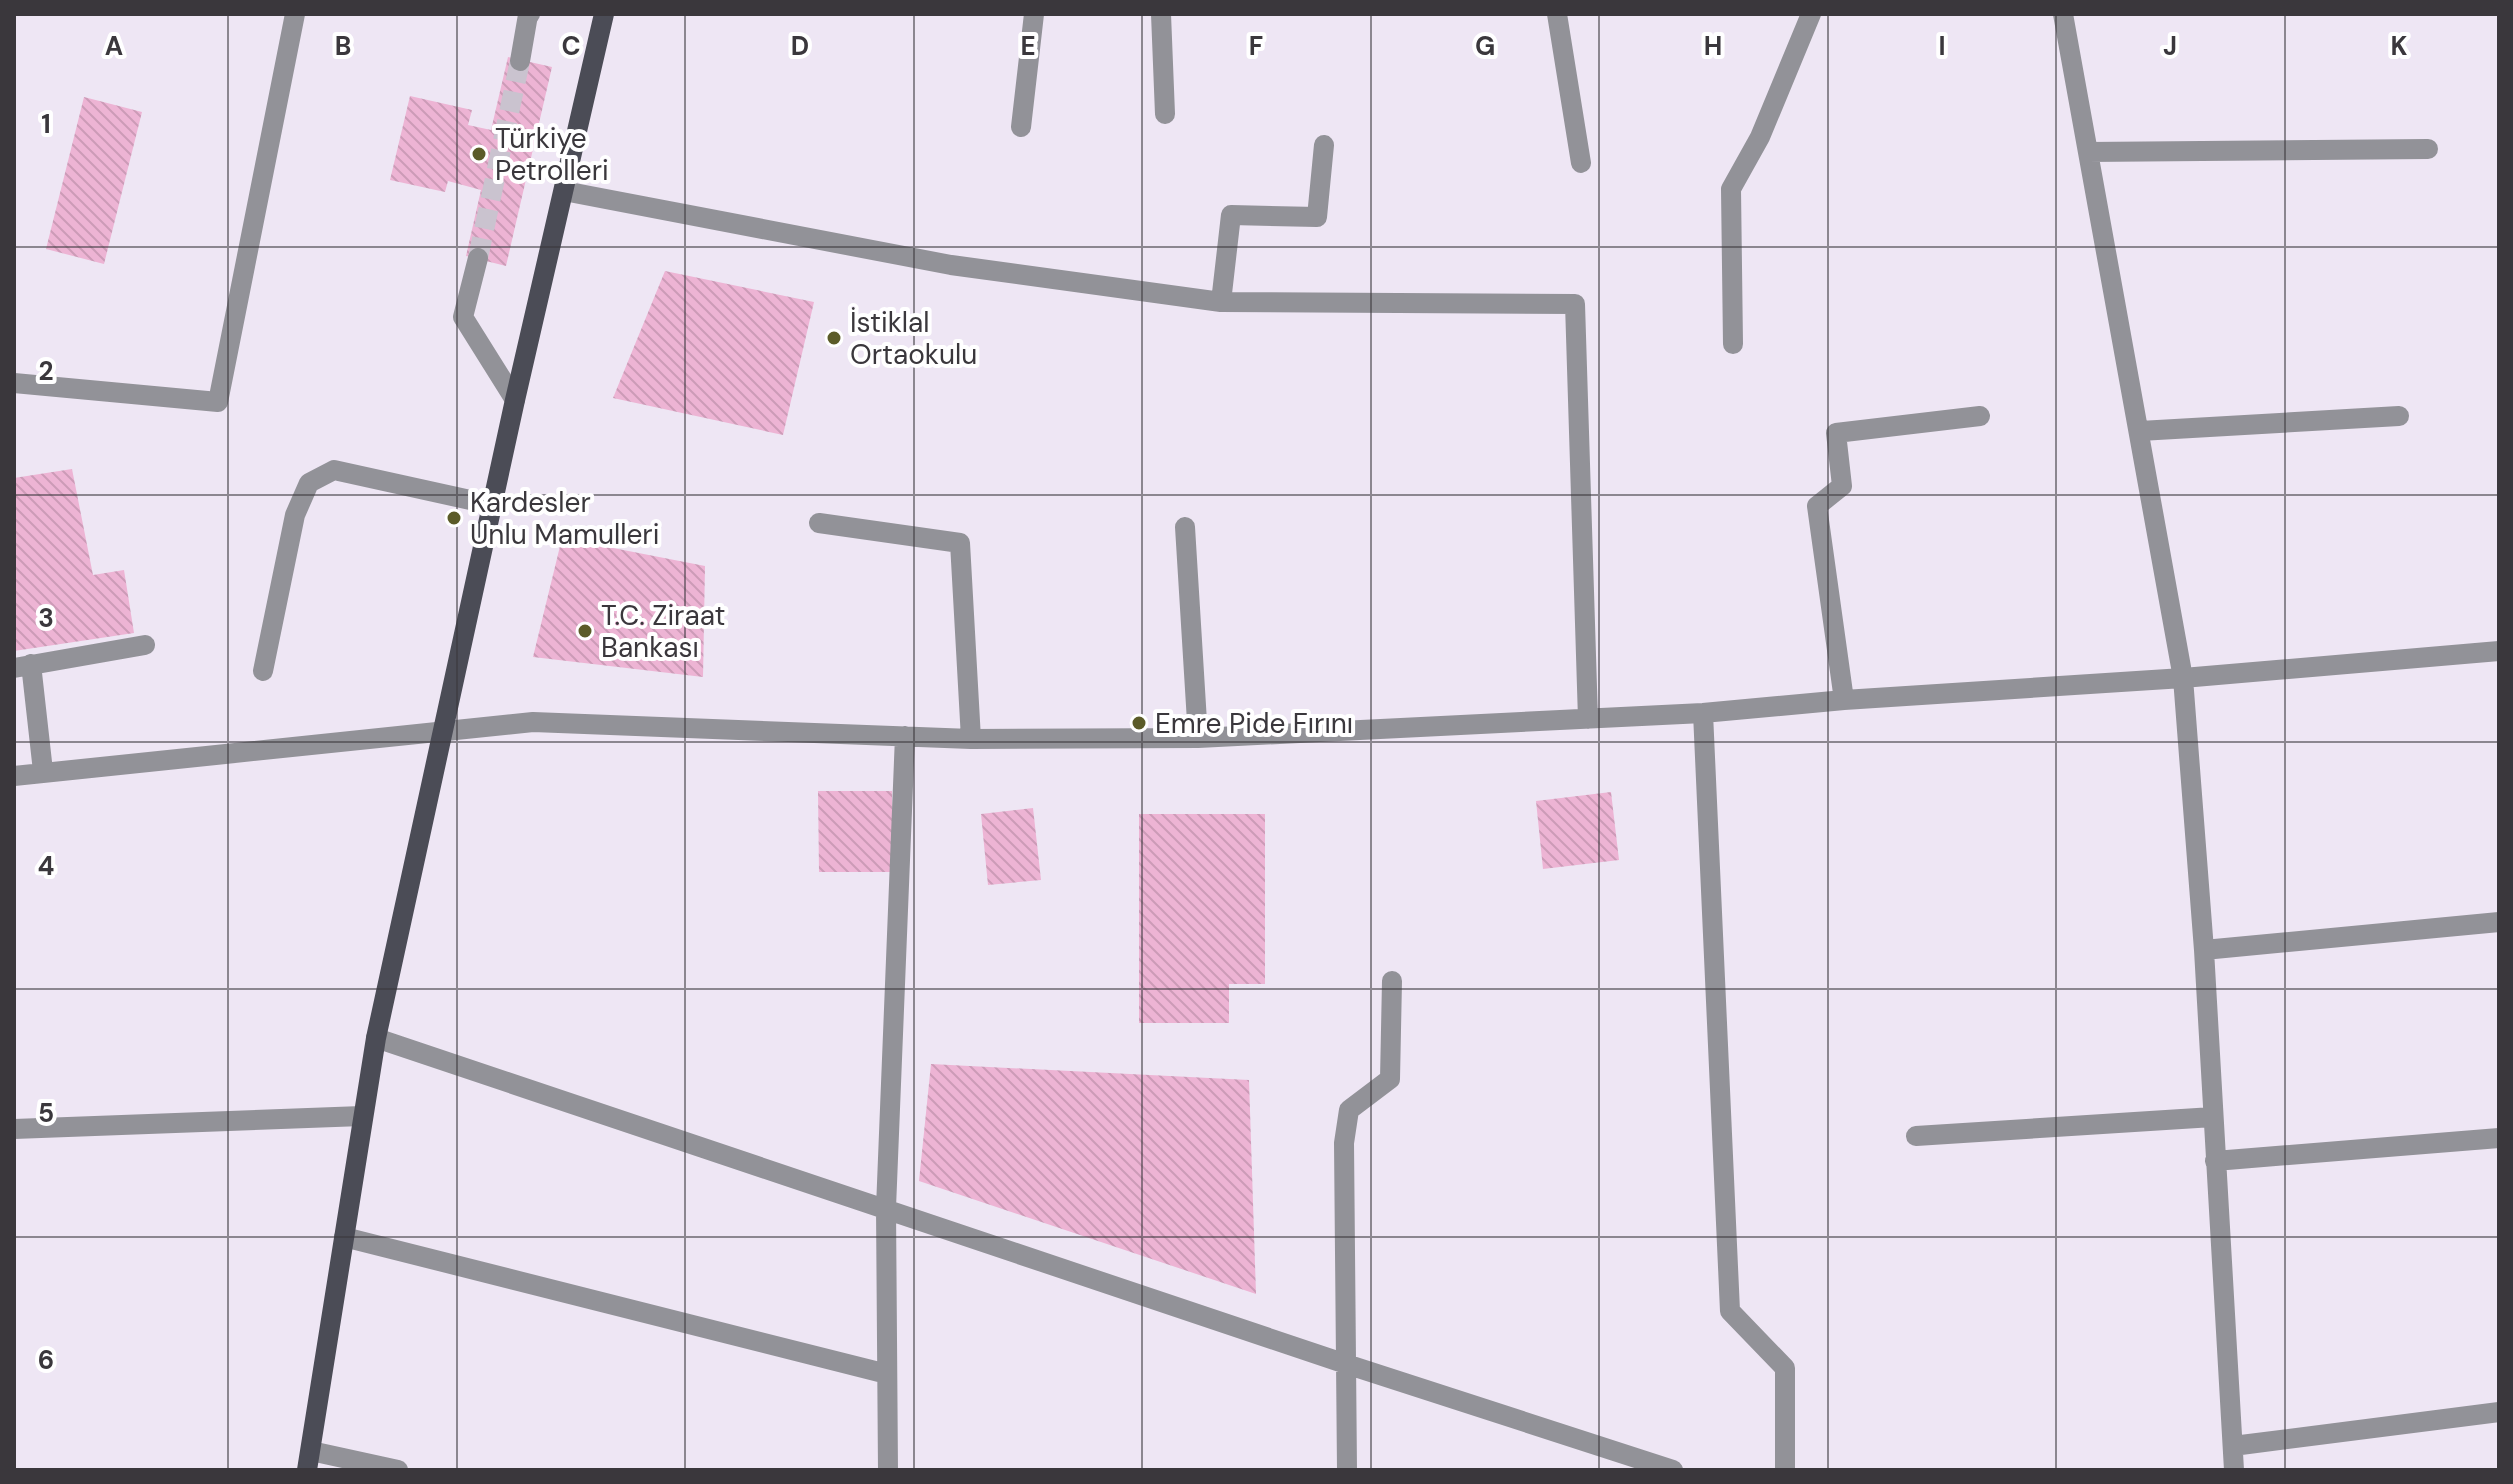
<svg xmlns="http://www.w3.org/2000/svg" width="2513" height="1484" font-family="'DM Sans',sans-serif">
  <defs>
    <pattern id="building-back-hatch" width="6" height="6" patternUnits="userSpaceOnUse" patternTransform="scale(2)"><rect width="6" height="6" fill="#edb4d4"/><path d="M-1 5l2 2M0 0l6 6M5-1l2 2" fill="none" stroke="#cc9bb7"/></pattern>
  </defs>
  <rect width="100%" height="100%" fill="#eee6f4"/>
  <path fill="url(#building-back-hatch)" d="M508,57l44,10 -46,199 -40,-10 15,-66 -33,-9 -3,11 -55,-12 20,-84 62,14 -4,15 23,5z
    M84,97l58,15 -38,152 -58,-15z
    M665,271l149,31 -31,133 -170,-37z
    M72,469l21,106 31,-5 10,63 -120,18v-173z
    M562,538l143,28 -2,111 -170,-20z
    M818,791h74l1,81h-74z
    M1611,792l8,68 -76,9 -7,-68z
    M1033,808l8,72 -53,5 -7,-71z
    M1139,814h126v170h-36v39h-90z
    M931,1064l318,16 7,214 -337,-113z"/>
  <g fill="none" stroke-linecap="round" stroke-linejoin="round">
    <path stroke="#cac3cf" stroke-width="20" stroke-dasharray="20 10" stroke-linecap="butt" d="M478,258l42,-197"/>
    <path stroke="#929298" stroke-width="20" d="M1161,14l4,100
      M1557,14l24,149
      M2063,14l120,664 21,272 30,520
      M520,61l8,-46 2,-1
      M1021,127l13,-113
      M2088,152l340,-3
      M564,191l387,74 270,37 354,2 13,415
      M478,258l-15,59 52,83
      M1221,302l10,-87 86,2 7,-72
      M1733,344l-2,-155 29,-52 51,-123
      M14,383l204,19 77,-388
      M2140,431l259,-15
      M819,523l141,20 11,196
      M1185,527l13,211
      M31,664l12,107
      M14,668l131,-23
      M263,671l32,-156 14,-32 25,-13 159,35
      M1844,700l-27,-194 25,-20 -6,-53 144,-17
      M1703,713l27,598 55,57v102
      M14,776l519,-54 438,17 227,-1 505,-25 141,-13 339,-22 316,-27
      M2204,950l295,-28
      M376,1038l970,326 327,106
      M14,1129l348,-13
      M1916,1136l297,-19
      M2215,1161l284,-23
      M344,1237l543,137
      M2233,1446l266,-34
      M311,1451l87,19
      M888,1470l-2,-262 19,-472
      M1347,1470l-3,-327 5,-33 41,-31 2,-98"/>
    <path stroke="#4b4c56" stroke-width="20" d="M307,1470l69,-432 139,-638 89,-386"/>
  </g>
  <path fill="none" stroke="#3a373c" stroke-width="2" stroke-opacity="0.55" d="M228,14v1456M457,14v1456M685,14v1456M914,14v1456M1142,14v1456M1371,14v1456M1599,14v1456M1828,14v1456M2056,14v1456M2285,14v1456M14,247h2485M14,495h2485M14,742h2485M14,989h2485M14,1237h2485"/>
  <g fill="#5b5b28" stroke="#fff" stroke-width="3">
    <circle cx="479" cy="154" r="8"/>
    <circle cx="834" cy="338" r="8"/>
    <circle cx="454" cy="518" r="8"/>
    <circle cx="585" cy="631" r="8"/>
    <circle cx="1139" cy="723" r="8"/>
  </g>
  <g text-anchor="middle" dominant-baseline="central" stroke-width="8" stroke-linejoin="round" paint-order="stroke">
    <g font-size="28" fill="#3a373c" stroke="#fff" text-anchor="start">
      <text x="495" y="138">Türkiye<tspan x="495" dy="32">Petrolleri</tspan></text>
      <text x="850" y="322">İstiklal<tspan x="850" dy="32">Ortaokulu</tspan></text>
      <text x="470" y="502">Kardesler<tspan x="470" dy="32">Unlu Mamulleri</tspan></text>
      <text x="601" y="615">T.C. Ziraat<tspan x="601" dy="32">Bankası</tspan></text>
      <text x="1155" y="723">Emre Pide Fırını</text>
    </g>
  </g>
  <g font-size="26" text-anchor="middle" font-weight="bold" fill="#3a373c" stroke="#fff" stroke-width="8" stroke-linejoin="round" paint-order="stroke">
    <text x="114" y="55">A</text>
    <text x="343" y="55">B</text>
    <text x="571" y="55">C</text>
    <text x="800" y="55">D</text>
    <text x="1028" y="55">E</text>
    <text x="1256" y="55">F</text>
    <text x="1485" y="55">G</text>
    <text x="1713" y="55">H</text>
    <text x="1942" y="55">I</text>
    <text x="2170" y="55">J</text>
    <text x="2399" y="55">K</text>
    <text x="46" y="133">1</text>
    <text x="46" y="380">2</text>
    <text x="46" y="627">3</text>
    <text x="46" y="875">4</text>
    <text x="46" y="1122">5</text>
    <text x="46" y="1369">6</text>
  </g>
  <rect width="2513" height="1484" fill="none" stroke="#3a373c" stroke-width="32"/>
</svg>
